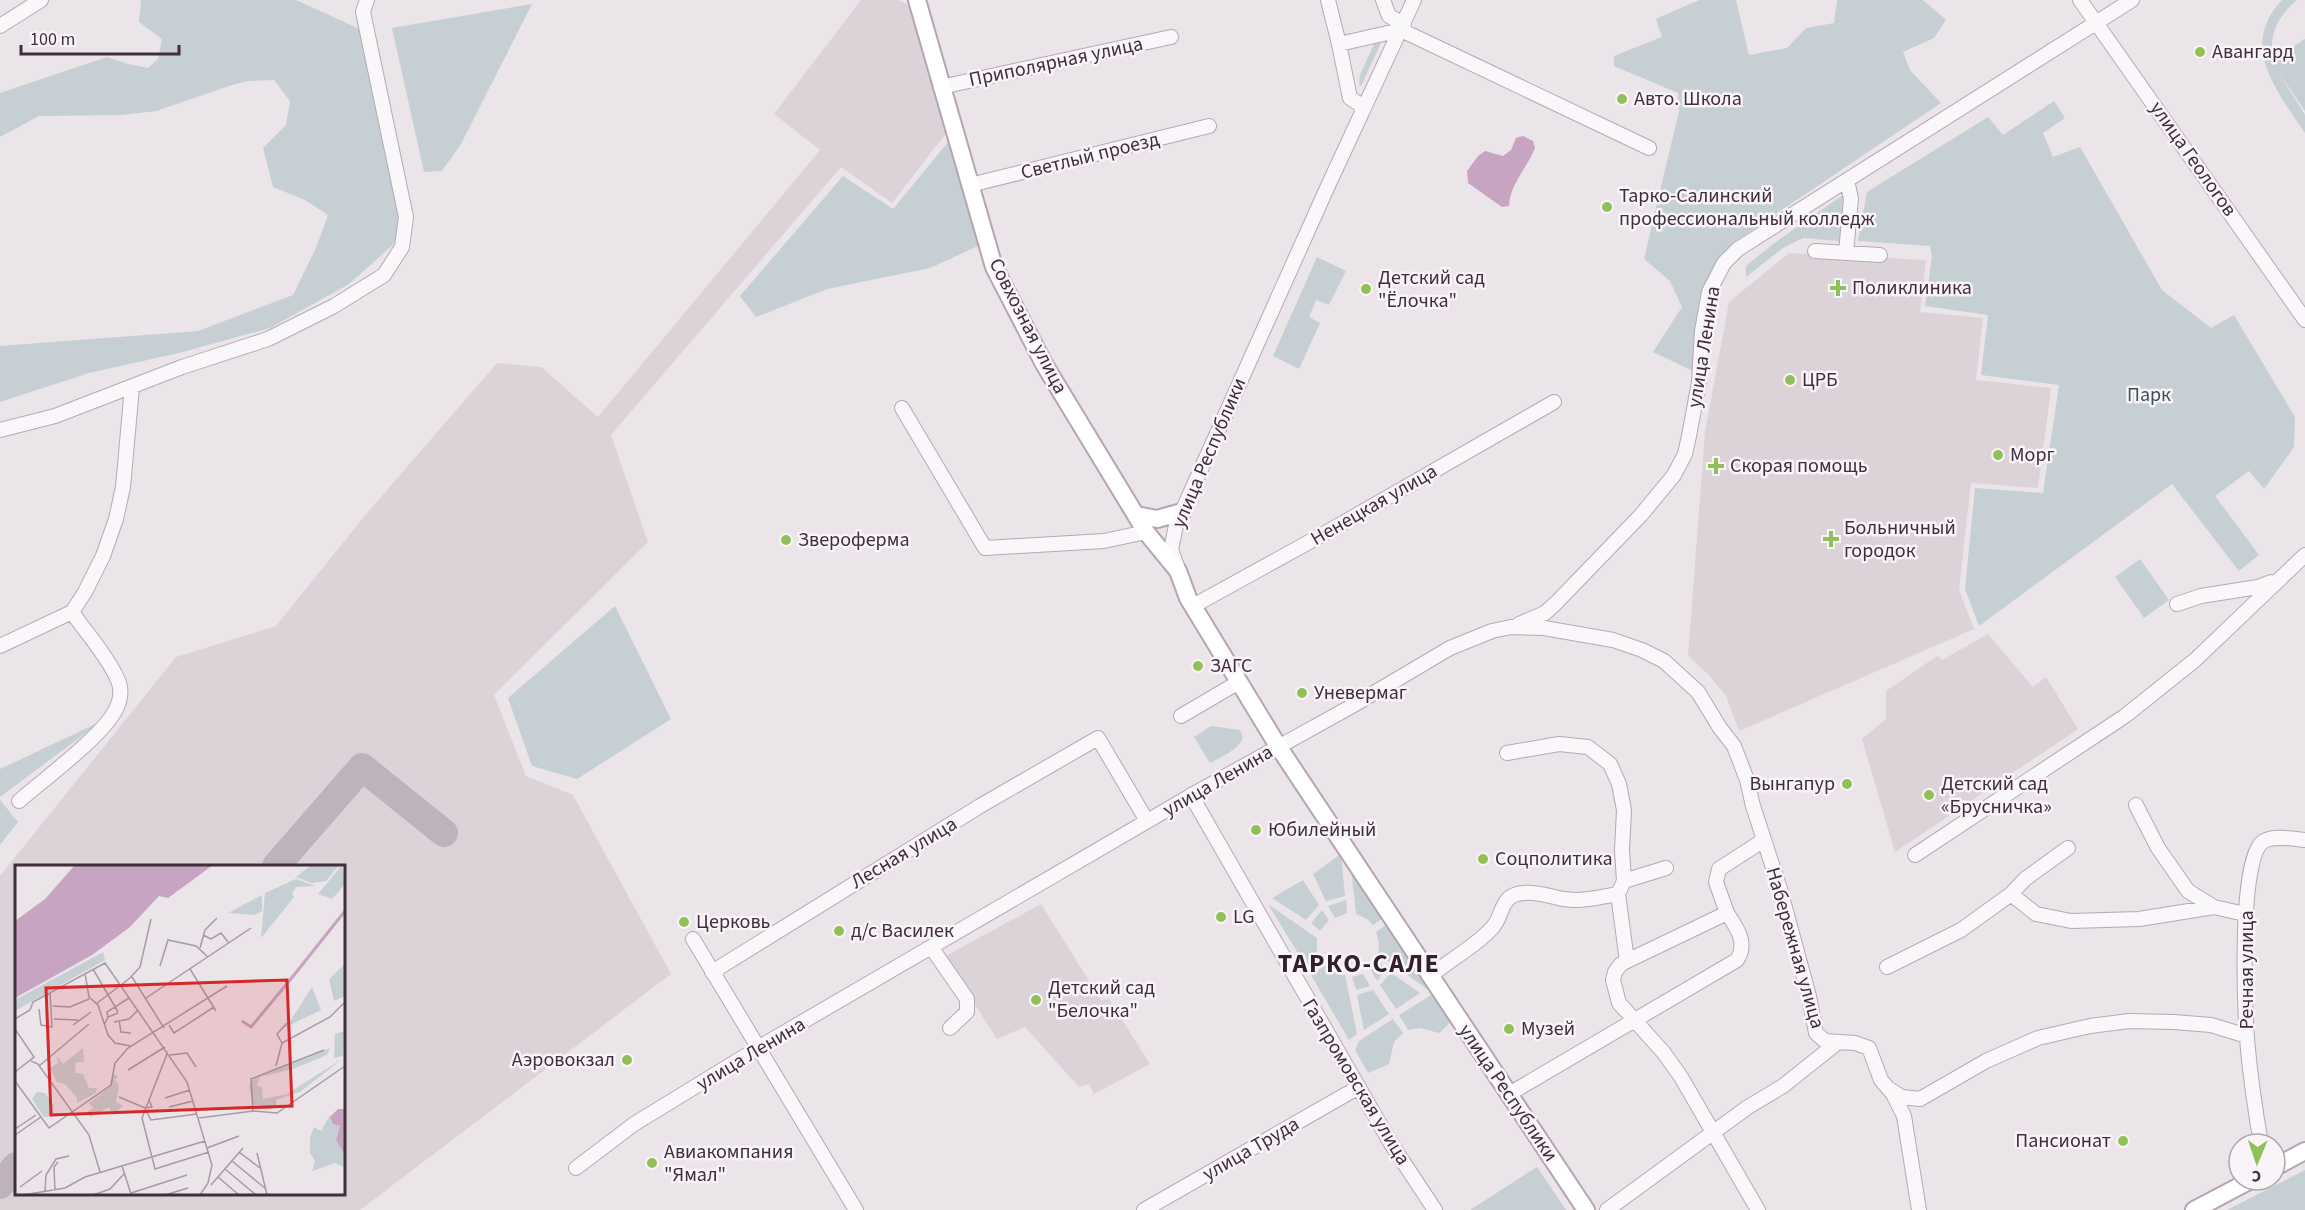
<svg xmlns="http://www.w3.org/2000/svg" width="2305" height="1210" font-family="'Source Sans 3',sans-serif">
  <rect width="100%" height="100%" fill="#ebe4e9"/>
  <path fill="#dcd3d9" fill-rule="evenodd" d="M861,0h36l12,5 38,127 -55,71 -51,-36 -230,268 37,107 -154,153 32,81 47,19 98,179 -311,236h-360v-334l176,-219 100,-31 91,-113 130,-150 44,4 57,50 222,-267 -46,-36zM16,866h328v328h-328z
    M1789,253l137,7 -6,52 63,6 -7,62 75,8 -13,100 -67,-5 -12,107 15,39 -235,102 -13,-35 -18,-22 -20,-18 17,-224 24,-130z
    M1988,634l45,53 13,-10 32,52 -183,123 -33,-113 24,-20v-28l51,-35 5,4z
    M1041,904l60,96 8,-1 41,65 -56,30 -5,-10 -10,3 -54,-60 -28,12 -53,-82z"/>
  <path fill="#c6cfd3" d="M141,0h155l70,32 37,180 -9,32 -45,40 -79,44 -91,25 -90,20 -89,29v-56l198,-15 95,-36 23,-47 12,-33 -23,-15 -32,-13 -10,-39 23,-23 4,-24 -16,-21 -26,1 -19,5 -73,25 -34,4 -83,1 -39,21v-44l107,-36 21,7 20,4 10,-9 4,-20 -23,-17z
    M1699,0h37l13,55 38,-7 19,-20 28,-5 3,-23h86l23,20 -12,18 -31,14 7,18 31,33 -207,139 -34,55 -5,75 -42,-20 29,-45 -12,-26 -26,-22 35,-148 -1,-18 -64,-27v-10l48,-19 -6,-18z
    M2282,0h15c-18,14 -30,37 -23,59l31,-20v72l-28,-41 28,45v18c-27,-41 -67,-87 -23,-133z
    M532,4l-71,140 -19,27 -18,1 -32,-144z
    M1381,43l-20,43 -2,-2 1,-9 14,-31z
    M2054,101l11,17 -22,15 10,24 27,-10 82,143 49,38 23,-13 61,102 -1,30 -30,42 -15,-18 -34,25 44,59 -20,16 -67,-87 -193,142 -14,-37 10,-101 68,5 16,-108 -78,-10 7,-60 -63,-9 7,-49 -2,-11 -72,-5 9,-49 121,-75 15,18z
    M949,141l31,104 -50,23 -103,21 -71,28 -16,-21 103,-120 50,33z
    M1850,190l-11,51 -36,-3 -20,10 -37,29v-11l27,-22z
    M1317,257l29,14 -17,34 -13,-5 -7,17 11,6 -21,46 -26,-13z
    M2140,559l29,41 -25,18 -29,-41z
    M615,606l56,113 -94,60 -45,-13 -24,-68z
    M102,721l-102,76v-28z
    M1211,726l29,4 3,8c-6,13 -21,18 -33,25l-16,-26z
    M0,800l18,22 -18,23z
    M1341,854l4,42 -19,5 -13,-27z
    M1350,859l36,57 -13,9 -6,-6 -11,-5z
    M1303,880l16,25 -13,15 -34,-22z
    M1346,900l1,13 -12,5 -7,-12z
    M1268,904l49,34v13l4,7 -14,10z
    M1322,910l7,10 -9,11 -9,-8z
    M1390,922l42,64 -5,3 -49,-35 1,-11 -3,-11z
    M1376,960l10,9 -9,12 -7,-12z
    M1326,965l12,9 7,1 12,59 -8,6 -38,-65z
    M1391,973l29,20 -24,16 -16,-24z
    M1363,974l7,12 -14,4 -4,-13z
    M1373,990l16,24 -25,16 -7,-35z
    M1431,995l9,1 14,23 -15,14 -19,-5 -12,2 -9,-15z
    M1393,1019l10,14 -9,9 -5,22 -21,9 -13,-23 4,-9z
    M1537,1167l29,43h-96z
    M2305,1170v40h-78z"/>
  <path fill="#c6a4c2" d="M1523,136l10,5 2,7c-8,20 -25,36 -26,58l-7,1 -34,-24 -1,-12 11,-15 7,-5 18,5 8,-6 5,-12z"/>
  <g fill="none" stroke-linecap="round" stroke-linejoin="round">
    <path stroke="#beb2bc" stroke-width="28" d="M276,866l86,-99 82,66
      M0,1185l16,-19"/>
    <g stroke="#b5aab2" stroke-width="16">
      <path id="minor" d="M1328,0l11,44
        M1383,0l6,16 15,8
        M2080,0l225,320
        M0,26l41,-26
        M941,87l230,-50
        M1364,107l-14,-9 -11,-54 62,-14 248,118
        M970,185l239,-59
        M1815,251l65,4
        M1846,252l5,-53 -4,-19
        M902,408l83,140 119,-7 42,-9
        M0,430l55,-14 127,-49 86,-28 66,-33 50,-31 18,-28 4,-30 -43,-205 4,-12
        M1177,566l-6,-16 5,-25 151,-337 87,-188
        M2177,604l24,-8 57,-9 13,-5
        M1193,606l136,-75 225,-129
        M1519,624l26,-11 11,-10 85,-88 33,-40 11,-21 4,-18 10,-54 3,-51 7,-39 15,-29 14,-14 394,-249
        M0,646l72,-34 13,-20 18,-36 13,-37 7,-32 9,-100
        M1181,716l58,-34
        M1507,753l52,-9 29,3 22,17 9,20 5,26 -2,40 2,31
        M1191,795l199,347 45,68
        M19,801c24,-21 85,-66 97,-92 5,-10 6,-21 1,-31 -11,-24 -30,-44 -45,-66
        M2136,805l22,43 30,43 26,16
        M1915,855l210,-139 70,-56 110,-105
        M1618,894l9,67 100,-48 -11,-31 3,-13 45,-29
        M2011,894l25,20 35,7 68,-2 75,-12 31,7
        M693,939l163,271
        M931,947l36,52v13l-17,16
        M1627,961l-6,3 -6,8 -2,8 6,23 45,50 17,24 77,133
        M1887,967l74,-37 50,-36 14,-15 43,-31
        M712,972l268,-166 118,-68 49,83
        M1431,976c19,-17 44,-29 61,-48 12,-12 7,-33 31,-35 15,-2 27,4 41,6 18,3 37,-2 54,-5l6,-13 42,-13
        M1889,1089l13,8 18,2 66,-38 52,-23 52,-12 39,-5 45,1 37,3 36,11
        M1509,1094l228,-134c11,-17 0,-32 -10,-47
        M2261,1144c-6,-35 -11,-70 -14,-105 -2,-30 -9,-184 17,-198 10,-6 30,-2 41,-1
        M576,1168l58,-44 134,-82 431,-251 153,-85 98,-58 42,-17 19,-4 33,1 69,12 29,10 22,11 34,31 22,36 14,18 13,34 6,26 27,83 29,107 7,37 9,8 30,2 14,5 12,32 12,14 11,22 15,94
        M1144,1210l215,-123
        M1607,1210l141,-103 35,-21 54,-43"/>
    </g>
    <g stroke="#b5a5b2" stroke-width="20">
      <path id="major" d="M917,0l77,267 50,97 102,168 32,39 10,27 90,148 308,464
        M1136,515l21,4 25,-7
        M2275,1167l30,-16
        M2194,1210l57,-30"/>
    </g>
    <use href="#minor" stroke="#f9f7f9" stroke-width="14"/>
    <use href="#major" stroke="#fff" stroke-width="16"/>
  </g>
  <g fill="#91c059" stroke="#f8f4f7" stroke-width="2">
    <circle cx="2200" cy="52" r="6"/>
    <circle cx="1622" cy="99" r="6"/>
    <circle cx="1607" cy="207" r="6"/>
    <path d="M1835 279h6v6h6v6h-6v6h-6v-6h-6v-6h6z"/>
    <circle cx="1366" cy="289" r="6"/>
    <circle cx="1790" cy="380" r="6"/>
    <circle cx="1998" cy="455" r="6"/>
    <path d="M1713 457h6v6h6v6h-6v6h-6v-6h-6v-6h6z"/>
    <path d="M1828 530h6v6h6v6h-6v6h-6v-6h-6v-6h6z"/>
    <circle cx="786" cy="540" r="6"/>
    <circle cx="1198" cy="666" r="6"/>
    <circle cx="1302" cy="693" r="6"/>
    <circle cx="1847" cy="784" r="6"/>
    <circle cx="1929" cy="795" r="6"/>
    <circle cx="1256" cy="830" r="6"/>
    <circle cx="1483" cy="859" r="6"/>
    <circle cx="1221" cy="917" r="6"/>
    <circle cx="684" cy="922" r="6"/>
    <circle cx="839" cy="931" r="6"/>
    <circle cx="1036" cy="1000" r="6"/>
    <circle cx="1509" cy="1029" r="6"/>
    <circle cx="627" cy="1060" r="6"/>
    <circle cx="2123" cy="1141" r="6"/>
    <circle cx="652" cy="1163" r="6"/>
  </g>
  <g text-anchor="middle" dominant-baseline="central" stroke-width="5" stroke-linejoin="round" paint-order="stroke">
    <g font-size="20" fill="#412e3d" stroke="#f8f4f7" text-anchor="start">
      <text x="2212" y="52">Авангард</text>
      <text x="1634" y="99">Авто. Школа</text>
      <text x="1619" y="196">Тарко-Салинский<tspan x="1619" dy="23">профессиональный колледж</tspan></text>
      <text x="1378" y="278">Детский сад<tspan x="1378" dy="23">"Ёлочка"</tspan></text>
      <text x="1852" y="288">Поликлиника</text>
      <text x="1802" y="380">ЦРБ</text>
      <text x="2010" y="455">Морг</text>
      <text x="1730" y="466">Скорая помощь</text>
      <text x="1844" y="528">Больничный<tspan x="1844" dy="23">городок</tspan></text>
      <text x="798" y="540">Звероферма</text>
      <text x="1210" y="666">ЗАГС</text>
      <text x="1314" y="693">Уневермаг</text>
      <text x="1835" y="784" text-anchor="end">Вынгапур</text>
      <text x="1941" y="784">Детский сад<tspan x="1941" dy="23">«Брусничка»</tspan></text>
      <text x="1268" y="830">Юбилейный</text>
      <text x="1495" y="859">Соцполитика</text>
      <text x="1233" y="917">LG</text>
      <text x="696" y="922">Церковь</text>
      <text x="851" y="931">д/с Василек</text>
      <text x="1048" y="988">Детский сад<tspan x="1048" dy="23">"Белочка"</tspan></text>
      <text x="1521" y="1029">Музей</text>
      <text x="615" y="1060" text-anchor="end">Аэровокзал</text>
      <text x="2111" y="1141" text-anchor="end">Пансионат</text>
      <text x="664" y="1152">Авиакомпания<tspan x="664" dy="23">"Ямал"</tspan></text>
    </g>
    <g font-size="20" fill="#412e3d" stroke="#f8f4f7">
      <text transform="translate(1056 62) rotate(-12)">Приполярная улица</text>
      <text transform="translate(1090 156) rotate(-14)">Светлый проезд</text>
      <text transform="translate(2193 159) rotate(55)">улица Геологов</text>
      <text transform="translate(1028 326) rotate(63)">Совхозная улица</text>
      <text transform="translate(1704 347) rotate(-81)">улица Ленина</text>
      <text transform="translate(1209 453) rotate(-67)">улица Республики</text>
      <text transform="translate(1374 505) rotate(-30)">Ненецкая улица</text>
      <text transform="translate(1218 781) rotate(-30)">улица Ленина</text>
      <text transform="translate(904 853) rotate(-31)">Лесная улица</text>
      <text transform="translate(1795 948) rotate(74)">Набережная улица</text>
      <text transform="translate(2247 970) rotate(-90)">Речная улица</text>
      <text transform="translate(751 1054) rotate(-31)">улица Ленина</text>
      <text transform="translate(1356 1082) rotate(59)">Газпромовская улица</text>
      <text transform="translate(1508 1093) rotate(56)">улица Республики</text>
      <text transform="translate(1251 1149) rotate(-30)">улица Труда</text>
    </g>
    <g font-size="20" fill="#3d4f5b" stroke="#f8f4f7">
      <text x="2149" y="395">Парк</text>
    </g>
    <g font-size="26" font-weight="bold" letter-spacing="1.5" fill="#32202d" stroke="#f8f4f7">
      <text x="1359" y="963">ТАРКО-САЛЕ</text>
    </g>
  </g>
  <g transform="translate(15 865)">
    <rect width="330" height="330" fill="#ebe4e9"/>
    <path d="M296,0h28l-13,16 -14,2 -16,-6zM327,0l3,19 -13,15 -14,-5zM281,14l19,7 -19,1 -4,7 2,3 -33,41 4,-45zM247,30v16l-7,4 -27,-2zM88,87l2,8 -90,51v-11zM330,99v32l-11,5 -5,-22zM297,122l9,23 -43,21 11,-8zM329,166l-1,25 -9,2 1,-24zM68,183l1,14h-8l-1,11 8,1 6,14h8l-1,5 -19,10v-5l-12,-14 -8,-2 -7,-14 8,-5 -2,-8 7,9zM315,183l-3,7 -34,14 -33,8 -3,8 5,3 1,11 24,-5 55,-35 -42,33 -24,8 1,7 -11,3 -13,-6 -4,-18 5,-8zM98,209l5,2 -3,4 4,5 -3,17 7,4 -10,9 -4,-8 -19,10 -2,-6 5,-3 -4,-5 21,-16zM22,227l8,1 9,13 -2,10 -8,1 -12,-18zM315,250l3,9 7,2 -4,14 9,15v13l-10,-5 -23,8 3,-10 -5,-8v-15l4,-11 7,4z" fill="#c6cfd3"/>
    <path d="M60,0h138l-45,33 -9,-2 -29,31 -38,28 -77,43v-77l30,-22zM323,244h7v46l-9,-15 4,-14 -7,-2 -3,-7z" fill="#c6a4c2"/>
    <path fill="none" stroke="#c6a4c2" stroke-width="3" d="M275,115l55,-69M227,156l9,6 39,-47"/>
    <path fill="none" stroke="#a79ba4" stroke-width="1.5" d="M188,70l8,4 10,-6 7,9M185,83l5,-18 12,-12M145,101l8,-26 28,6 12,11M78,104l25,43M175,104l26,42M70,108l4,24 9,8 10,30 7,8 16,3M117,112l32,51M115,113l10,-11 11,-48M131,133l105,-70M81,139l34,-26M38,141l17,1 19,-8M24,144l2,16 11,2 -2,-35M93,152l-1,-5 22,-14M0,154l15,-9 3,-8 72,-39 82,119 25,83 -4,18 -8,12M39,154l24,1M104,155l2,12 10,1M99,157l15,-3 9,-9M58,160l18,-13M89,160l4,-8 10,-4M154,160l5,8 40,-26M0,164l19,28 -19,15M267,178l-5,-9 10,-11M152,189l-25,64 13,51 54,-17M155,190l17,-2 9,14M16,196l7,3 51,71 11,37M24,201l50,-42M261,201l6,-23 48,-26 15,-15M113,205l37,-23M0,216l34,47 62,-43 4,-22 13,-15 99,-62M104,232l26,11 7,-1 -3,-7M150,233l25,-8M154,242l24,-6M130,244l6,11 46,-6M238,246l-2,-32 73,-29M184,253l54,-7 24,2 68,-47M0,264l21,-14M0,270l26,-18M192,283l32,-12M224,287l21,16M242,288l10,42M217,296l34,28M107,301l9,28M210,304l31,26M203,312l21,18M196,320l32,-37M5,322l22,-16M40,325l-1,-23 4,-5M30,326l1,-16 10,-16 13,-3M116,328l56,-18M8,330l42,-7 20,-11 120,-36M78,330l17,-6 14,-15M150,330l23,-7"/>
    <path fill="#d62828" fill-opacity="0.15" stroke="#d62828" stroke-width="3" d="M272,115l5,126 -241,9 -5,-127z"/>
    <rect width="330" height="330" fill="none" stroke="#412e3d" stroke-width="3"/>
  </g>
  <g transform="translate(2257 1162) rotate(182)"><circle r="28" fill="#f8f4f7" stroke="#afa5ad" stroke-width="1.5"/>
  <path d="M0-4.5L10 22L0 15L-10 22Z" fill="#91c059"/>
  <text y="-9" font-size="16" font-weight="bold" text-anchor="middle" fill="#412e3d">С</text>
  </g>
  <path d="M21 45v9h158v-9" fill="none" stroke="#412e3d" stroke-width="3"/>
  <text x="30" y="45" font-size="18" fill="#412e3d" stroke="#f8f4f7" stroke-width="4.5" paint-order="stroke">100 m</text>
</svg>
